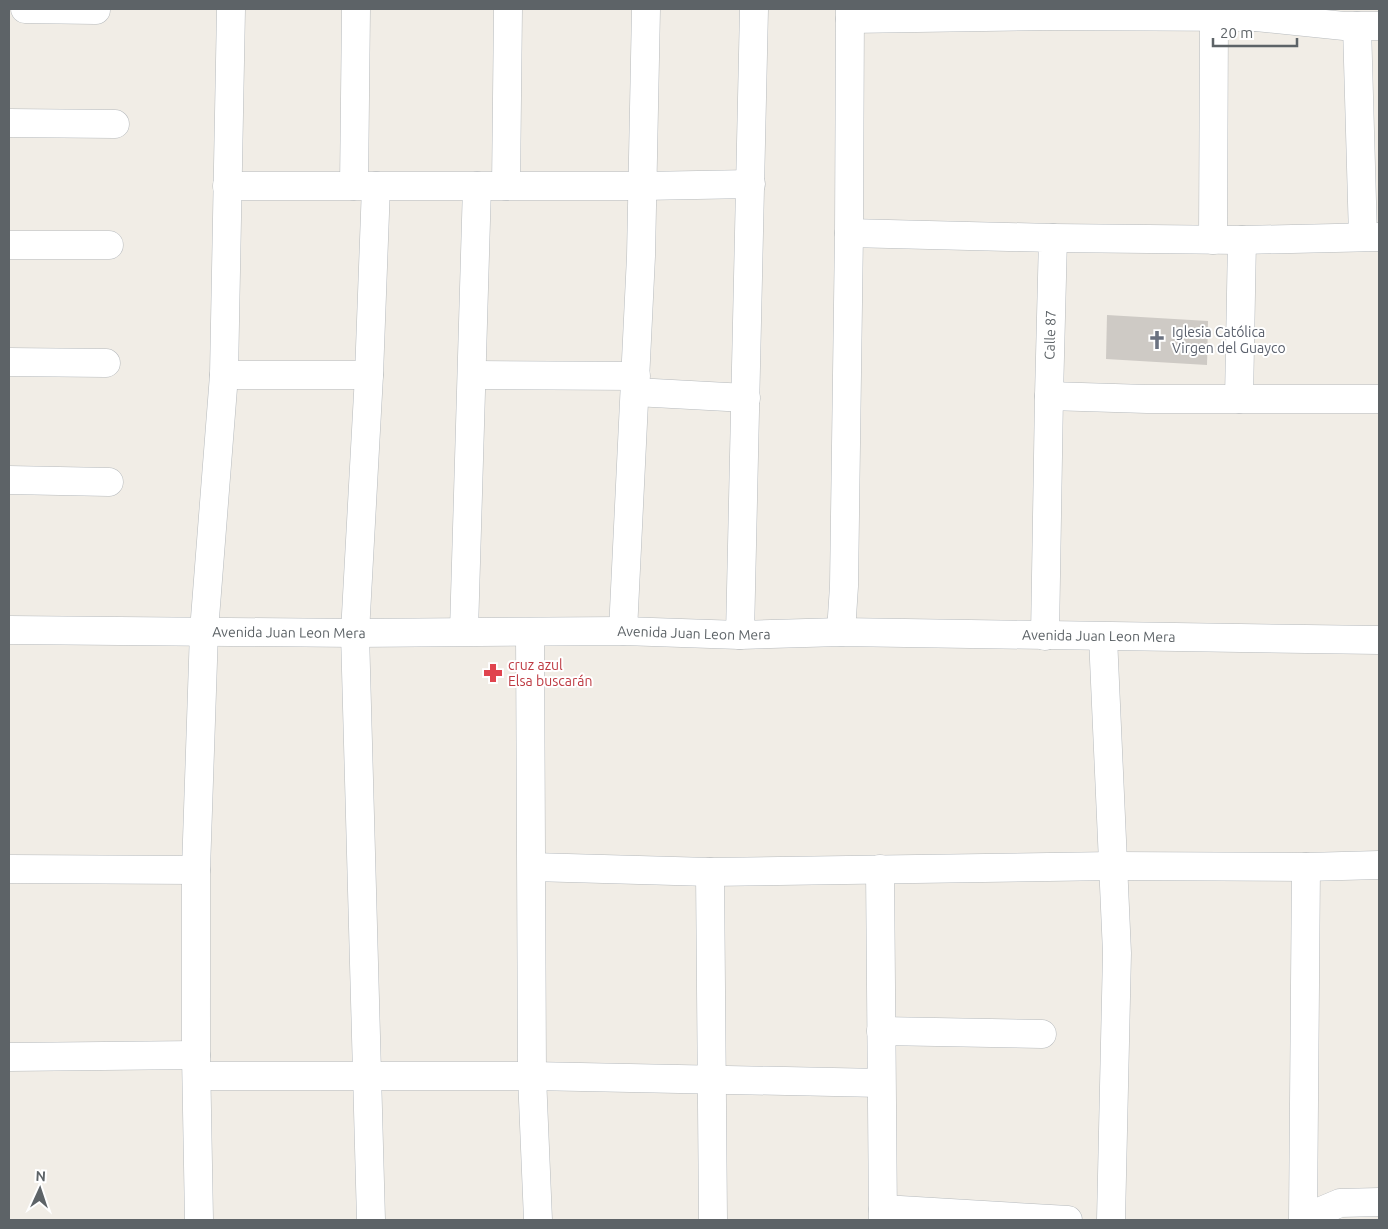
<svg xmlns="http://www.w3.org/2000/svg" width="1388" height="1229" font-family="Ubuntu,sans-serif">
  <rect width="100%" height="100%" fill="#f1ede6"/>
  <path fill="#cecac5" d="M1107,315l101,6 -1,44 -101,-6z"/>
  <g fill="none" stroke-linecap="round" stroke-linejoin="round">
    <g stroke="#b6babd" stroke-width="29">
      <g id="minor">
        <path d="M25,9l71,1"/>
        <path d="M1256,17l88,9h35"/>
        <path d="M850,19l196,-3 210,1 1,-8"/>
        <path d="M1357,26l6,211"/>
        <path d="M9,123l106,1"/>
        <path d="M227,186h416l108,-2"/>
        <path d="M354,186l2,-177"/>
        <path d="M506,186l2,-177"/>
        <path d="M849,233l204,5 -4,158 -4,240"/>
        <path d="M1053,238l189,2 137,-3"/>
        <path d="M1213,240l1,-223"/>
        <path d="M9,245h100"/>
        <path d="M9,362l97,1"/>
        <path d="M224,375h145"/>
        <path d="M473,375l163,1"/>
        <path d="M635,392l111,6"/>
        <path d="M1049,396l98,3h232"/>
        <path d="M1239,399l3,-159"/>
        <path d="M9,480l100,2"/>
        <path id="s1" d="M9,630l346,3 268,-2 117,4 101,-3 538,8"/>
        <path d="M464,631l13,-445"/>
        <path d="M623,631l18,-375 5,-247"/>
        <path d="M530,632l2,444 6,144"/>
        <path d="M841,632l3,-46 5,-353 1,-224"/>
        <path d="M740,635l14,-626"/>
        <path d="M1103,637l14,316 -6,267"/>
        <path d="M532,867l178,5 403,-6 193,1 73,-2"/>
        <path d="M9,869l187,1"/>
        <path d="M880,869l3,351"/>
        <path d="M710,872l3,348"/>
        <path d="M881,1031l161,3"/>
        <path d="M9,1057l187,-2"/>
        <path d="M197,1076h335l349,7"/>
        <path d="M883,1209l185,11"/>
        <path d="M199,1220l-3,-165v-185l8,-239 20,-256 7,-366"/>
        <path d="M371,1220l-16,-587 14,-258 7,-189"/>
        <path d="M1303,1220l3,-353"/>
        <path d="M1305,1220l16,-9 19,-8 39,-1"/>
      </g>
    </g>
    <use href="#minor" stroke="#fff" stroke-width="28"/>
  </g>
  <defs>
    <g id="church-bare" transform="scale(1.5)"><path d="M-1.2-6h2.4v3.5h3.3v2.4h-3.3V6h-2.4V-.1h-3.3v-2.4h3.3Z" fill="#6b7280" stroke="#fff" stroke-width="2.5" paint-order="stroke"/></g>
    <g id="pharmacy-bare" transform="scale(1.5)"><path d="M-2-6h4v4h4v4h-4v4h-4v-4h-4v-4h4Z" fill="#e0444e" stroke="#fff" stroke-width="2.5" paint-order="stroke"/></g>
  </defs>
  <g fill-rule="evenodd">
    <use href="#church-bare" x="1157" y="340"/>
    <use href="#pharmacy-bare" x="493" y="673"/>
  </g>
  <g text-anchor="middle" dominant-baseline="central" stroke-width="4" stroke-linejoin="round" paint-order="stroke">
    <g font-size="14" fill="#5b616d" stroke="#fff" text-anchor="start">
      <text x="1172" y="332">Iglesia Católica<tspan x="1172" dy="16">Virgen del Guayco</tspan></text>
    </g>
    <g font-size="14" fill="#5d6367" stroke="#fff">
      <text transform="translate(1050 335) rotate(-88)">Calle 87</text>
      <text stroke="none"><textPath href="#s1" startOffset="280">Avenida Juan Leon Mera</textPath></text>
      <text stroke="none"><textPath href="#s1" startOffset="685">Avenida Juan Leon Mera</textPath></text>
      <text stroke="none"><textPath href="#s1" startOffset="1090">Avenida Juan Leon Mera</textPath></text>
    </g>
    <g font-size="14" fill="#be3a42" stroke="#fff" text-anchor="start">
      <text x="508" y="665">cruz azul<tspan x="508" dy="16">Elsa buscarán</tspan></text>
    </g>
  </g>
  <rect width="1388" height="1229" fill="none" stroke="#5d6367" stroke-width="20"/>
  <g transform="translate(40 1189) rotate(3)" stroke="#ffffff" stroke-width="4" paint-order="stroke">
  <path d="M0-4L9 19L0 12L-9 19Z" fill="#5d6367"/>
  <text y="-8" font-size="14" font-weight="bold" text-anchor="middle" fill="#5d6367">N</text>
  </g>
  <path d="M1213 38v8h84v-8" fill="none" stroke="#5d6367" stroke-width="2.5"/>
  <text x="1220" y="38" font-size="15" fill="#5d6367" stroke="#ffffff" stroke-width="4" paint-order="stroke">20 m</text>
</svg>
